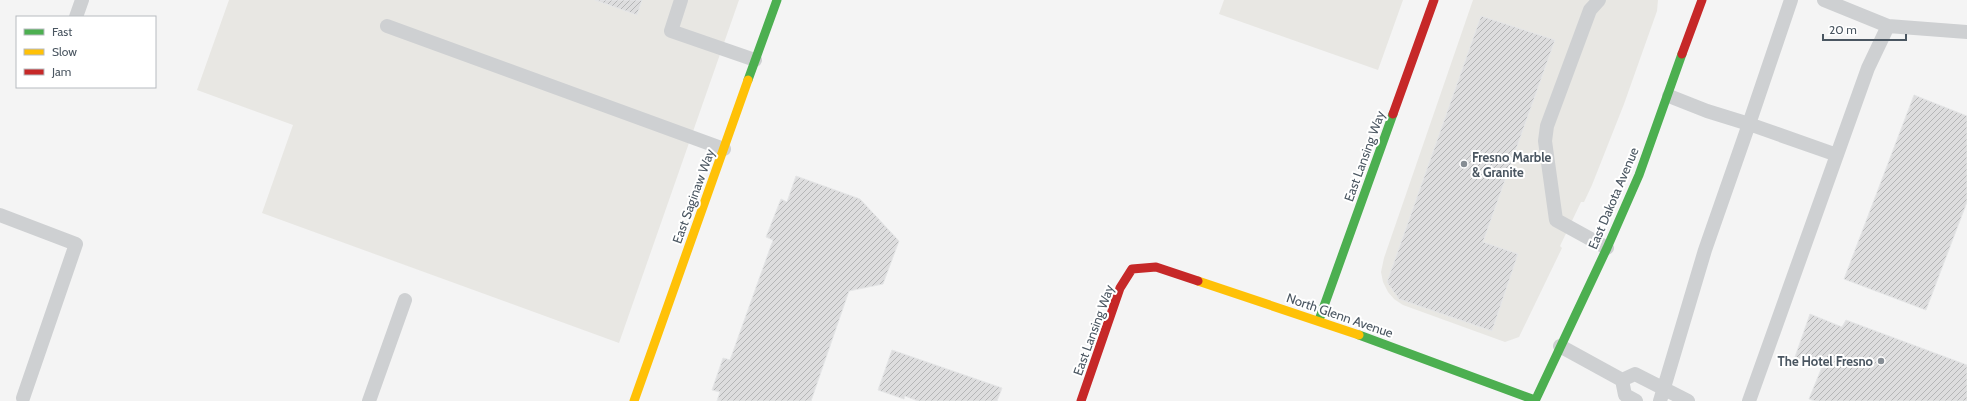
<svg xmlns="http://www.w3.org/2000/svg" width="1967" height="401" font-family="Cabin,sans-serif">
  <defs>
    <pattern id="building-hatch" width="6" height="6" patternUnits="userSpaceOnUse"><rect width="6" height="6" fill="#ddddde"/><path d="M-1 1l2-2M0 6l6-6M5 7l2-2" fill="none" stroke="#b5b6b7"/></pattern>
  </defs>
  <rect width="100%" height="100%" fill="#f4f4f4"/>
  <path fill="#e8e7e3" d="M229,0h510l-120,343 -357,-130 31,-88 -96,-35z
    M1224,0h179l-25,70 -159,-56z
    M1473,0h185l-1,11 -33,93 -32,81 -8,17h-3l-21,44 2,2 -43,89 -14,5 -102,-37 -9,-6 -6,-7 -5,-10 -2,-10 3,-14z"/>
  <path fill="url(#building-hatch)" stroke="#e5e6e7" d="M595,0h47l-5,15z
    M1481,16l74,24 -72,202 35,12 -26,77 -93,-32 -12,-17z
    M1914,95l53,21v86l-41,108 -82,-31z
    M796,176l64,23 39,42 -16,43 -34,7 -38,110h-94l3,-9 -8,-2 11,-32 7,2 43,-120 -7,-3 15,-38 6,3z
    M1810,314l32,13 4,-7 121,45v36h-152l-6,-2 13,-32 -27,-10z
    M892,350l110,38 -5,13h-79l-13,-5 -1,3 -26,-9z"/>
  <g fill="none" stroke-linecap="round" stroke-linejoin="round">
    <path stroke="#ced0d2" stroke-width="14" d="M681,0l-10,31 84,29
      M1599,0l-9,10 -43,116 -2,15 11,79 51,28
      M1824,0l64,26
      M76,17l6,-17
      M387,26l337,123
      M1669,96l38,15 42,13 42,-124
      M0,215l76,29 -53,154
      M1560,346l62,34
      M369,401l36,-101
      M1636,401l-11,-6 -3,-15 13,-6 53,27
      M1660,401l45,-151 44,-126 88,31
      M1749,401l119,-333 20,-42 79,6"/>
    <path stroke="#4caf50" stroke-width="9" d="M748,80l29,-80
      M1319,320l74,-206
      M1359,335l176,65
      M1535,401l72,-153 32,-73 43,-121"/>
    <path stroke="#ffc107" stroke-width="9" d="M1198,281l161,54
      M634,401l114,-321"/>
    <path stroke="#c62828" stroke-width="9" d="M1682,54l20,-54
      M1393,114l41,-114
      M1081,401l39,-113 12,-19 24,-2 42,14"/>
  </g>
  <g fill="#868d94" stroke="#fff" stroke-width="1.5">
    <circle cx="1464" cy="164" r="4"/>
    <circle cx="1881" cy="361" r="4"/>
  </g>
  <g text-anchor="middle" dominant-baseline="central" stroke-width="4" stroke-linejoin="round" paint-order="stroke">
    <g font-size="13" fill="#4a5661" stroke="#fff">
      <text transform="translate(1364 156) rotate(-70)">East Lansing Way</text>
      <text transform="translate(693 196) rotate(-70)">East Saginaw Way</text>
      <text transform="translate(1613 198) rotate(-67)">East Dakota Avenue</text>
      <text transform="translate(1340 315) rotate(19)">North Glenn Avenue</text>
      <text transform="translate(1093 330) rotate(-70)">East Lansing Way</text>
    </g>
    <g font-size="13" font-weight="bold" fill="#4a5661" stroke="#fff" text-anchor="start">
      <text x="1472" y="157">Fresno Marble<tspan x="1472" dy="15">&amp; Granite</tspan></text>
      <text x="1873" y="361" text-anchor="end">The Hotel Fresno</text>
    </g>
  </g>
  <rect x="16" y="16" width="140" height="72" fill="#ffffff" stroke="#b7bbc0"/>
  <rect x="24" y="29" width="20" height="6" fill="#4caf50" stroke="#b7bbc0"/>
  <text x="52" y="36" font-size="12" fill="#4a5661">Fast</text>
  <rect x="24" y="49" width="20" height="6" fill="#ffc107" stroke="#b7bbc0"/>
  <text x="52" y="56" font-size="12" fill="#4a5661">Slow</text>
  <rect x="24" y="69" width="20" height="6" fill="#c62828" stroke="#b7bbc0"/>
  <text x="52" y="76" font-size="12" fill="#4a5661">Jam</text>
  <path d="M1823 34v6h83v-6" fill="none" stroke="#4a5661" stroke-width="2"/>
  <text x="1829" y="34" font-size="12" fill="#4a5661" stroke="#ffffff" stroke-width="3" paint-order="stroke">20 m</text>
</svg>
